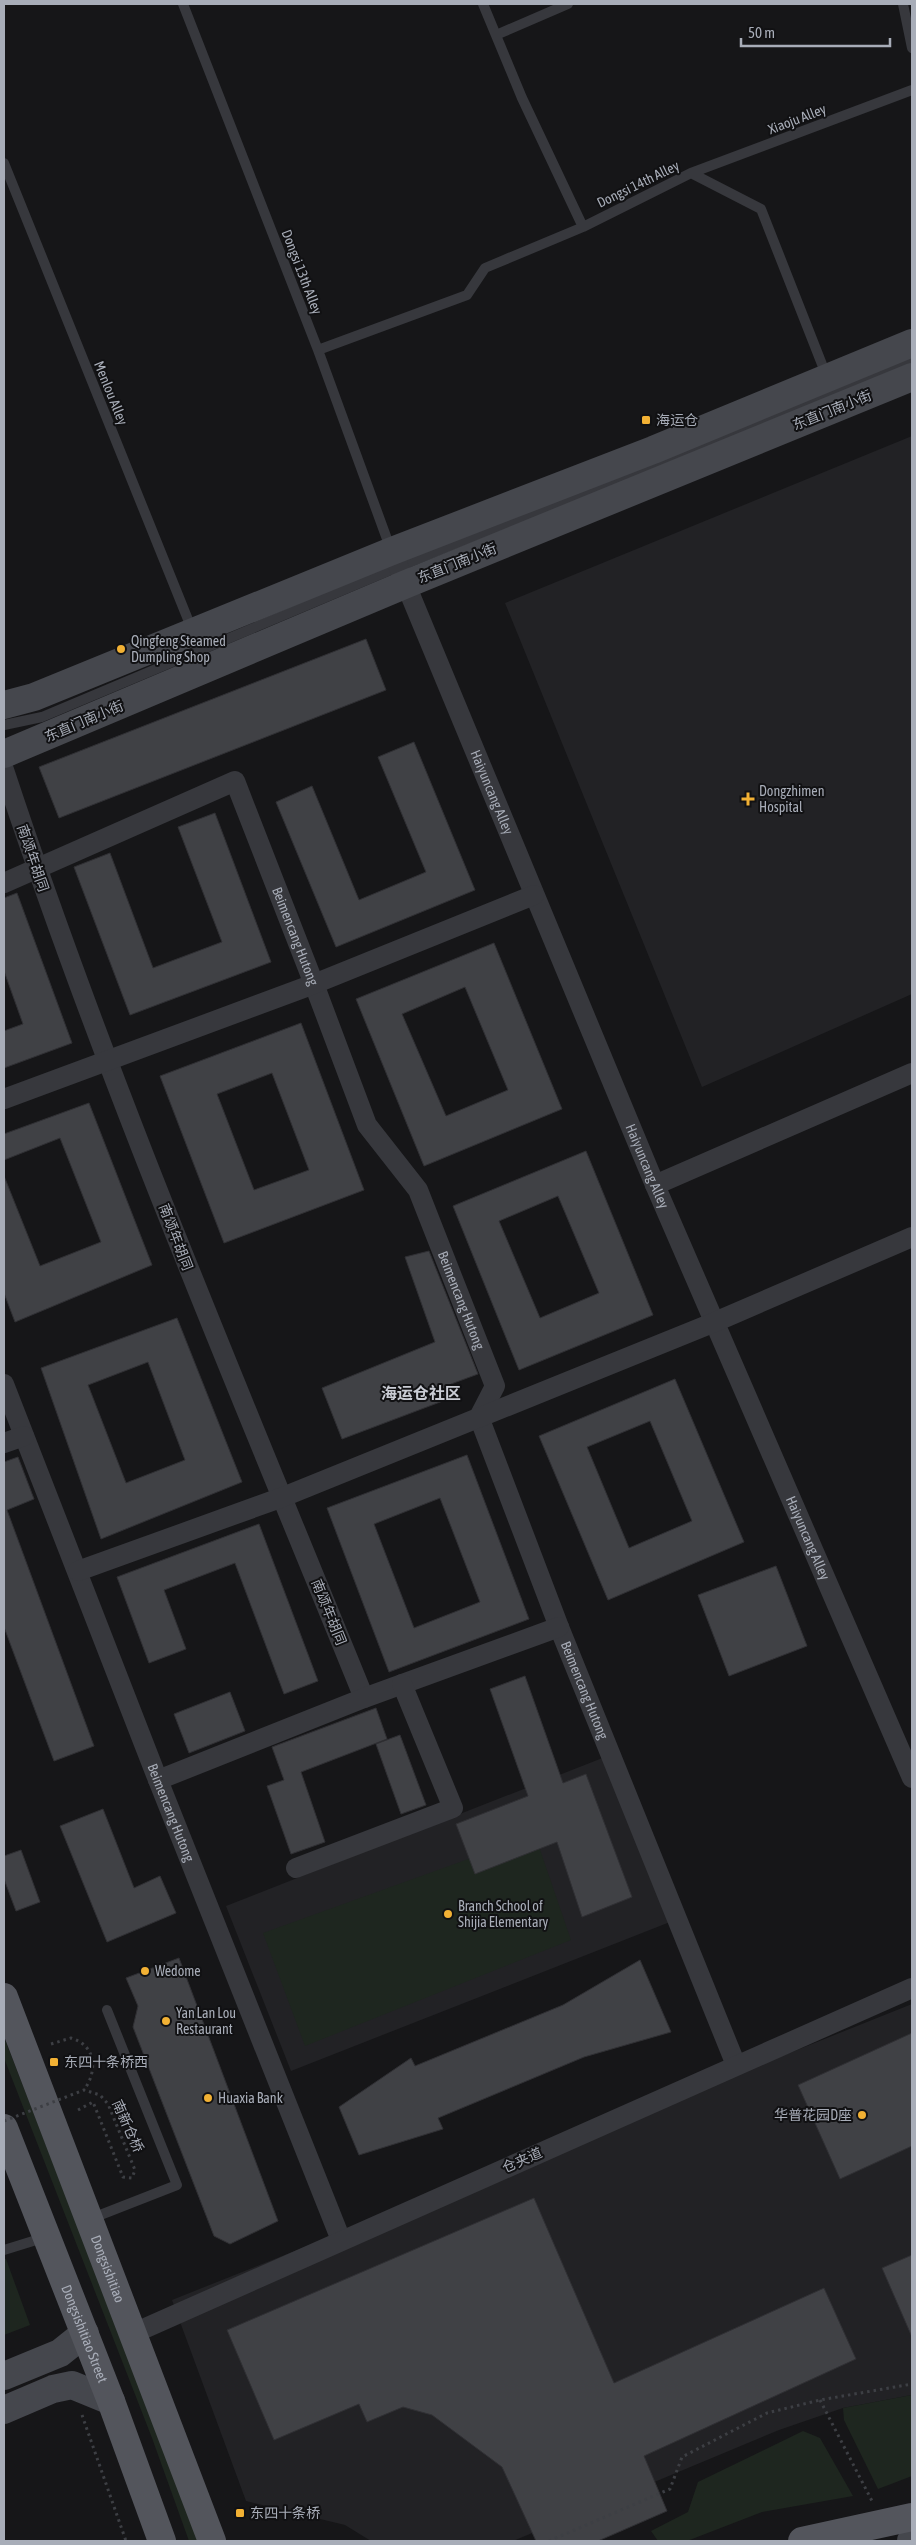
<svg xmlns="http://www.w3.org/2000/svg" width="916" height="2545" font-family="'Asap Condensed','Noto Sans SC',sans-serif">
  <rect width="100%" height="100%" fill="#161618"/>
  <path fill="#222225" d="M912,436v558l-210,93 -197,-484z
    M605,1757l65,165 -379,149 -65,-165z
    M912,2004v391l-69,13 -64,22 -266,111h-142l-26,-16 -99,-24 -74,-201z"/>
  <path fill="#1e261f" d="M535,1835l36,105 -266,106 -42,-113z
    M4,2037l155,399 44,105h-14l-37,-103 -148,-380z
    M4,2259h2l24,66 -26,10z
    M912,2395v81l-34,13 -34,-69 -1,-12z
    M803,2431l17,7 33,58 -91,16 -75,29h-29l-7,-10 37,-19 10,-30z"/>
  <path fill="#404145" stroke="#303034" fill-rule="evenodd" d="M366,639l20,51 -327,128 -20,-51z
    M414,742l61,148 -139,57 -60,-145 36,-16 47,114 67,-28 -48,-115z
    M215,813l56,149 -141,53 -56,-148 36,-14 43,115 69,-26 -44,-115z
    M17,893l55,150 -68,25v-37l19,-7 -19,-53v-73z
    M494,943l68,166 -138,57 -68,-167zM465,987l43,103 -62,26 -44,-102z
    M301,1023l63,167 -140,53 -64,-167zM272,1073l37,97 -55,20 -37,-96z
    M89,1103l63,162 -137,57 -11,-29v-117l36,90 61,-24 -41,-104 -56,22v-26z
    M586,1151l67,164 -134,55 -66,-164zM558,1196l41,97 -59,25 -41,-97z
    M429,1251l49,123 -27,10 5,12 -114,43 -20,-51 113,-46 -30,-85z
    M177,1318l65,164 -141,57 -60,-171zM148,1362l37,98 -59,23 -38,-98z
    M675,1379l69,163 -136,58 -69,-164zM650,1421l42,100 -63,27 -42,-101z
    M467,1455l62,164 -140,53 -62,-164zM440,1498l40,104 -66,26 -40,-104z
    M18,1457l16,42 -27,11 87,236 -40,15 -50,-134v-165z
    M259,1524l59,157 -34,13 -49,-131 -71,27 22,59 -37,14 -32,-86z
    M776,1566l31,80 -78,30 -31,-81z
    M525,1676l38,107 23,-9 46,123 -50,20 -25,-75 -82,32 -19,-50 72,-28 -38,-107z
    M230,1692l15,39 -56,22 -15,-39z
    M376,1708l11,31 -86,33 24,70 -34,12 -24,-68 17,-6 -12,-33z
    M400,1735l26,70 -25,9 -25,-70z
    M103,1809l31,79 26,-12 16,37 -69,29 -47,-116z
    M21,1850l19,52 -24,9 -12,-32v-23z
    M179,1958l99,263 -48,23 -16,-8 -81,-209 5,-21 -12,-28z
    M640,1960l31,72 -87,25 -146,61 5,11 -84,26 -20,-48 72,-49 4,8 148,-61z
    M912,2033v113l-72,33 -42,-94z
    M534,2198l80,185 210,-95 32,71 -212,97 23,55 -69,30h-62l-34,-74 -70,-52 -29,-8 -36,15 -8,-18 -85,36 -47,-110z
    M912,2255v82l-30,-69z"/>
  <g fill="none" stroke-linecap="round" stroke-linejoin="round">
    <path stroke="#3d3f44" stroke-width="3" stroke-dasharray="2.5 4" stroke-linecap="butt" d="M51,2044l20,-6c25,7 27,33 13,52
      M78,2110l15,-8
      M820,2400l52,101
      M82,2415l44,126
      M549,2541l121,-52 12,-32 85,-44 53,-13 92,-16"/>
    <path stroke="#37383d" stroke-width="10" d="M183,4l135,346 73,200
      M483,4l39,94 61,129 108,-54 70,36 66,168
      M903,4l9,44
      M496,35l72,-31
      M4,163l189,469
      M691,173l221,-83
      M318,350l149,-55 18,-27 98,-41
      M4,725l38,-8 356,-150 514,-206
      M90,2219l87,-34 -70,-175
      M4,2250l42,-13"/>
    <g stroke="#37383d" stroke-width="20">
      <path id="s1" d="M392,551l263,634 257,593"/>
      <path d="M4,770c104,315 235,620 360,928"/>
      <path id="s2" d="M4,883l231,-102 79,203 53,141 51,65 77,196 -16,31 80,210 177,438"/>
      <path d="M4,1099l310,-115 220,-89"/>
      <path d="M655,1185l257,-112"/>
      <path id="s3" d="M4,1384l154,396 183,460"/>
      <path d="M4,1443l20,-7"/>
      <path d="M78,1571l205,-74 432,-175 197,-85"/>
      <path d="M158,1780l206,-82 195,-71"/>
      <path d="M296,1868l157,-60 -51,-124"/>
      <path d="M132,2334l780,-346"/>
    </g>
    <path stroke="#45474d" stroke-width="28" d="M4,705l30,-8 358,-146 261,-101 259,-107
      M4,754l400,-169 508,-208
      M4,2376l56,-23 25,-20
      M4,2410l49,-21 19,-4 39,16
      M911,2541h1"/>
    <g stroke="#53555c" stroke-width="28">
      <path id="s4" d="M4,1997l208,544"/>
      <path id="s5" d="M4,2128l107,273 51,140"/>
      <path d="M802,2541l110,-24"/>
    </g>
    <path stroke="#3d3f44" stroke-width="3" stroke-dasharray="2.5 4" stroke-linecap="butt" d="M4,2121l80,-31 16,5 8,9 27,66 -3,8 -9,-1 -30,-75"/>
  </g>
  <g fill="#f2b134" stroke="#111113" stroke-width="2">
    <rect x="641" y="415" width="10" height="10" rx="2.5"/>
    <circle cx="121" cy="649" r="5"/>
    <path d="M745.5 791.5h5v5h5v5h-5v5h-5v-5h-5v-5h5z"/>
    <circle cx="448" cy="1914" r="5"/>
    <circle cx="145" cy="1971" r="5"/>
    <circle cx="166" cy="2021" r="5"/>
    <rect x="49" y="2057" width="10" height="10" rx="2.5"/>
    <circle cx="208" cy="2098" r="5"/>
    <circle cx="862" cy="2115" r="5"/>
    <rect x="235" y="2508" width="10" height="10" rx="2.5"/>
  </g>
  <g text-anchor="middle" dominant-baseline="central" stroke-width="4" stroke-linejoin="round" paint-order="stroke">
    <g font-size="14" fill="#a8adb8" stroke="#111113">
      <text transform="translate(797 119) rotate(-21)">Xiaoju Alley</text>
      <text transform="translate(638 184) rotate(-26)">Dongsi 14th Alley</text>
      <text transform="translate(302 272) rotate(69)">Dongsi 13th Alley</text>
      <text transform="translate(111 393) rotate(68)">Menlou Alley</text>
      <text transform="translate(832 410) rotate(-22)">东直门南小街</text>
      <text transform="translate(457 563) rotate(-22)">东直门南小街</text>
      <text transform="translate(84 721) rotate(-23)">东直门南小街</text>
      <text stroke="none"><textPath href="#s1" startOffset="261">Haiyuncang Alley</textPath></text>
      <text transform="translate(33 858) rotate(71)">南颂年胡同</text>
      <text stroke="none"><textPath href="#s2" startOffset="419">Beimencang Hutong</textPath></text>
      <text stroke="none"><textPath href="#s1" startOffset="666">Haiyuncang Alley</textPath></text>
      <text transform="translate(176 1237) rotate(69)">南颂年胡同</text>
      <text stroke="none"><textPath href="#s2" startOffset="822">Beimencang Hutong</textPath></text>
      <text stroke="none"><textPath href="#s1" startOffset="1071">Haiyuncang Alley</textPath></text>
      <text transform="translate(329 1612) rotate(68)">南颂年胡同</text>
      <text stroke="none"><textPath href="#s2" startOffset="1242">Beimencang Hutong</textPath></text>
      <text stroke="none"><textPath href="#s3" startOffset="460">Beimencang Hutong</textPath></text>
      <text transform="translate(128 2126) rotate(66)">南新仓桥</text>
      <text transform="translate(522 2160) rotate(-24)">仓夹道</text>
      <text stroke="none"><textPath href="#s4" startOffset="291">Dongsishitiao</textPath></text>
      <text stroke="none"><textPath href="#s5" startOffset="221">Dongsishitiao Street</textPath></text>
    </g>
    <g font-size="14" fill="#a8adb8" stroke="#111113" text-anchor="start">
      <text x="656" y="420">海运仓</text>
      <text x="131" y="641">Qingfeng Steamed<tspan x="131" dy="16">Dumpling Shop</tspan></text>
      <text x="759" y="791">Dongzhimen<tspan x="759" dy="16">Hospital</tspan></text>
      <text x="458" y="1906">Branch School of<tspan x="458" dy="16">Shijia Elementary</tspan></text>
      <text x="155" y="1971">Wedome</text>
      <text x="176" y="2013">Yan Lan Lou<tspan x="176" dy="16">Restaurant</tspan></text>
      <text x="64" y="2062">东四十条桥西</text>
      <text x="218" y="2098">Huaxia Bank</text>
      <text x="852" y="2115" text-anchor="end">华普花园D座</text>
      <text x="250" y="2513">东四十条桥</text>
    </g>
    <g font-size="16" font-weight="bold" fill="#c9ccd4" stroke="#111113">
      <text x="421" y="1393">海运仓社区</text>
    </g>
  </g>
  <rect width="916" height="2545" fill="none" stroke="#a8adb8" stroke-width="10"/>
  <path d="M741 38v8h149v-8" fill="none" stroke="#a8adb8" stroke-width="2.5"/>
  <text x="748" y="38" font-size="15" fill="#a8adb8" stroke="#111113" stroke-width="4" paint-order="stroke">50 m</text>
</svg>
